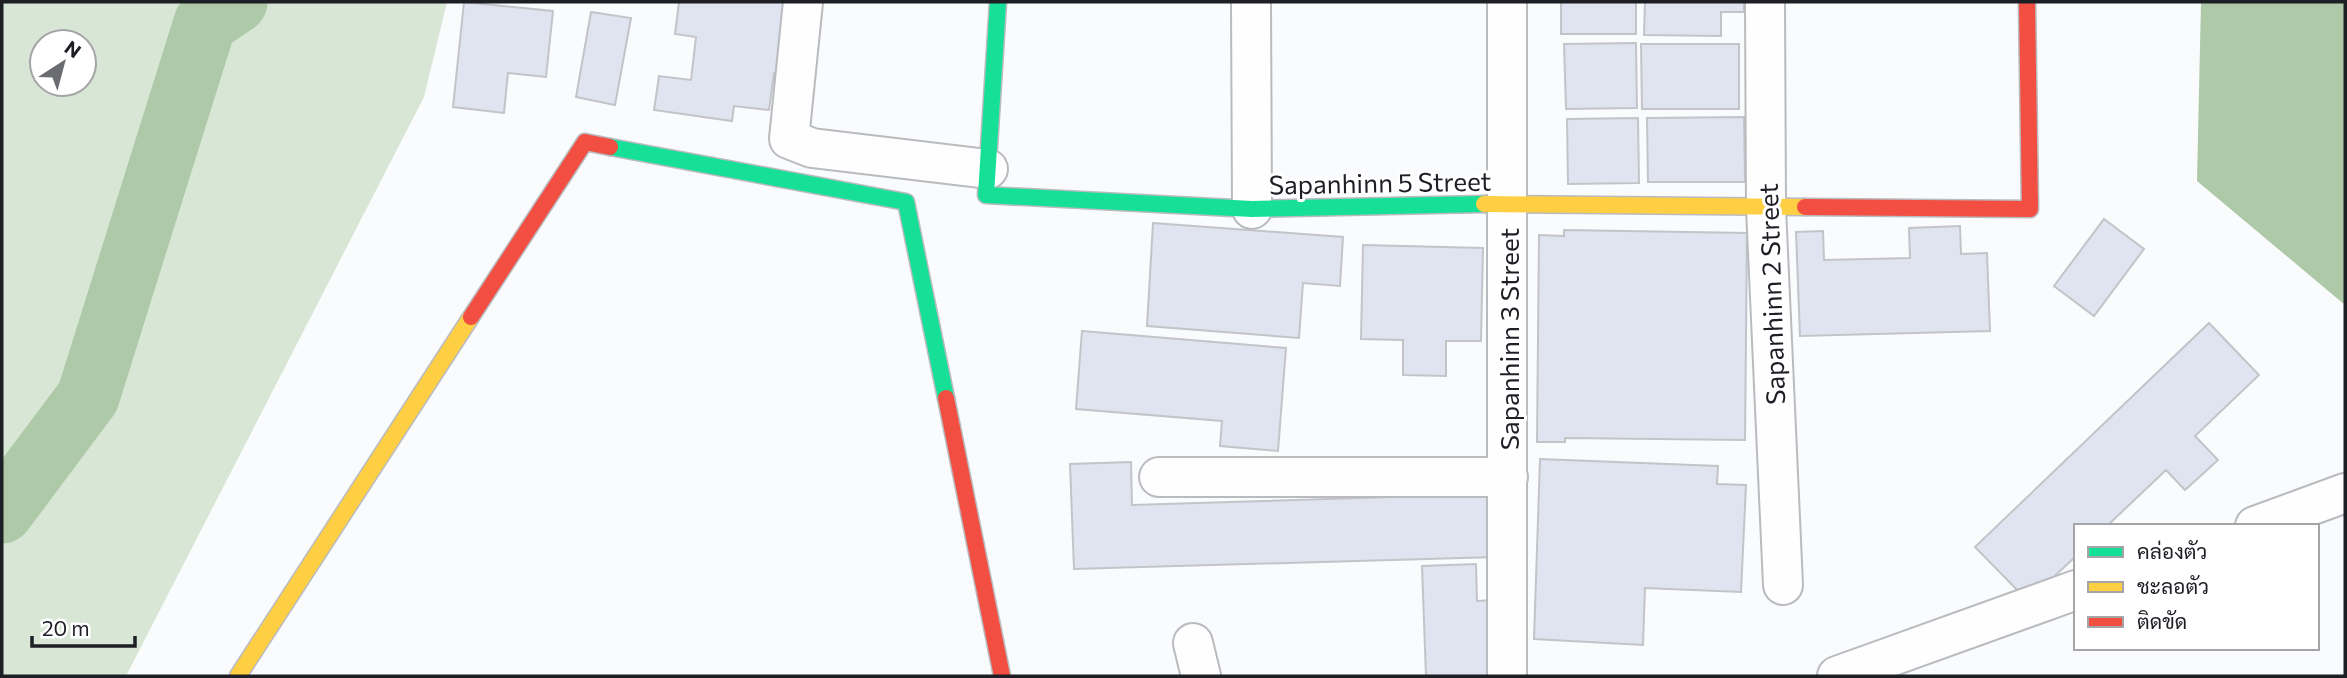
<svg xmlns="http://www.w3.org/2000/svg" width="2347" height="678" font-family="Commissioner,Sarabun,sans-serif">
  <rect width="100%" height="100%" fill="#fafbfd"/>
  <path fill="#d8e6d6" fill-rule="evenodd" d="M2,2h445l-23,95 -298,579h-124zM42,42h42v42h-42z"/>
  <path fill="#aec9a7" d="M2201,2h144v303l-148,-124z"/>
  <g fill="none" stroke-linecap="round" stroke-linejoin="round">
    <path stroke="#aec9a7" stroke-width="63" d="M2,512l86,-115 117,-374 31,-21"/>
  </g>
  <path fill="#e0e4f0" stroke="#c2c4c8" stroke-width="2" d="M464,2l89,9 -7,66 -38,-4 -4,40 -51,-6z
    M679,2h116l-10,73 -11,-2 -5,37 -35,-4 -2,15 -78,-11 5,-34 32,4 5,-43 -21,-3z
    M1561,2h75v32h-75z
    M1645,2h99v10h-23v24l-77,-1z
    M591,12l40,6 -16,87 -39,-8z
    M1636,43l1,65 -71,1 -2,-65z
    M1641,44h98v65h-97z
    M1744,117l1,65h-97l-1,-64z
    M1638,118l1,65 -71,1 -1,-65z
    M2104,219l40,30 -50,67 -40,-30z
    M1153,223l190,14 -3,49 -37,-3 -4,55 -152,-12z
    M1960,226l1,28 26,-1 3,78 -190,5 -4,-104 27,-1 1,29 86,-2 -1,-30z
    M1564,230l183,3 -2,207 -180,-2v4h-28l2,-207 25,1z
    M1363,245l120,3 -2,93h-35v35l-43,-1v-35l-42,-1z
    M2209,323l50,52 -64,61 23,24 -33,30 -19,-20 -59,56h-31v30l-48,45 -53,-54z
    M1082,331l204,17 -8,103 -58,-5 2,-25 -146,-12z
    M1540,459l178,7 -1,18 29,1 -5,107 -96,-4 -2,57 -109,-6z
    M1131,462l1,43 362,-11 2,63 -422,12 -4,-105z
    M1476,564l1,37 17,-1 3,76h-71l-4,-110z"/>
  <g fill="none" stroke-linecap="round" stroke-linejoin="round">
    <g stroke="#b9bbbf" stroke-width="42">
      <path id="street" d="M803,2l-14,137 23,9 176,21
        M1251,2l1,207
        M1507,2v674
        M1765,2l1,206 17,377
        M1159,477h349
        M2255,526l90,-33
        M1193,643l8,33
        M1837,676l239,-86"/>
    </g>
    <g stroke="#b9bbbf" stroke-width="19">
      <path id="fast" d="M998,2l-12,193 266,14 232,-5
        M610,147l296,55 40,196"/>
    </g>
    <g stroke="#b9bbbf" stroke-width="19">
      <path id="slow" d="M1484,204l321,3
        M238,676l233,-359"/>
    </g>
    <g stroke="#b9bbbf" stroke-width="19">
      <path id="jam" d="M1805,207l225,2 -3,-207
        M471,317l114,-175 25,5
        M946,398l56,278"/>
    </g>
    <use href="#street" stroke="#fefeff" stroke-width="38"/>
    <use href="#fast" stroke="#16e098" stroke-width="16"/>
    <use href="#slow" stroke="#ffcf43" stroke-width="16"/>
    <use href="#jam" stroke="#f24e42" stroke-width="16"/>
  </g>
  <g text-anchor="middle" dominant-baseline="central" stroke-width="6" stroke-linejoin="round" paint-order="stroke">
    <g font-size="26" fill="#1d1f25" stroke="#fff">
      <text transform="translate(1380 182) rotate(-1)">Sapanhinn 5 Street</text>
      <text transform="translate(1771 294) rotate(-92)">Sapanhinn 2 Street</text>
      <text transform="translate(1508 339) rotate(-90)">Sapanhinn 3 Street</text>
    </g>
  </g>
  <rect width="2347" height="678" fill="none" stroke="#1d1f25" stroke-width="7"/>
  <rect x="2074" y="524" width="245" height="126" fill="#ffffff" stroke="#a5a5a8" stroke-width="2"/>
  <rect x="2088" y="547" width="35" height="10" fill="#16e098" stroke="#a5a5a8" stroke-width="2"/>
  <text x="2137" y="559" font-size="21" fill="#1d1f25">คล่องตัว</text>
  <rect x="2088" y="582" width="35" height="10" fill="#ffcf43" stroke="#a5a5a8" stroke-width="2"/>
  <text x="2137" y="594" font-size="21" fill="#1d1f25">ชะลอตัว</text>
  <rect x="2088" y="617" width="35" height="10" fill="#f24e42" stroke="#a5a5a8" stroke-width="2"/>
  <text x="2137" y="629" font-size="21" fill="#1d1f25">ติดขัด</text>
  <g transform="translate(63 63) rotate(36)"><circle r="33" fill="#ffffff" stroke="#a5a5a8" stroke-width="2"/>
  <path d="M0-5L12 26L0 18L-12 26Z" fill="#6a6c71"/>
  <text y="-10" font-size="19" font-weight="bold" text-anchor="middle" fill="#1d1f25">N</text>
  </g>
  <path d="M32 636v10h103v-10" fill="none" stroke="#1d1f25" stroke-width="3.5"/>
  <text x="42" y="636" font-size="21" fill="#1d1f25" stroke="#ffffff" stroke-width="5" paint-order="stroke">20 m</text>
</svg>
